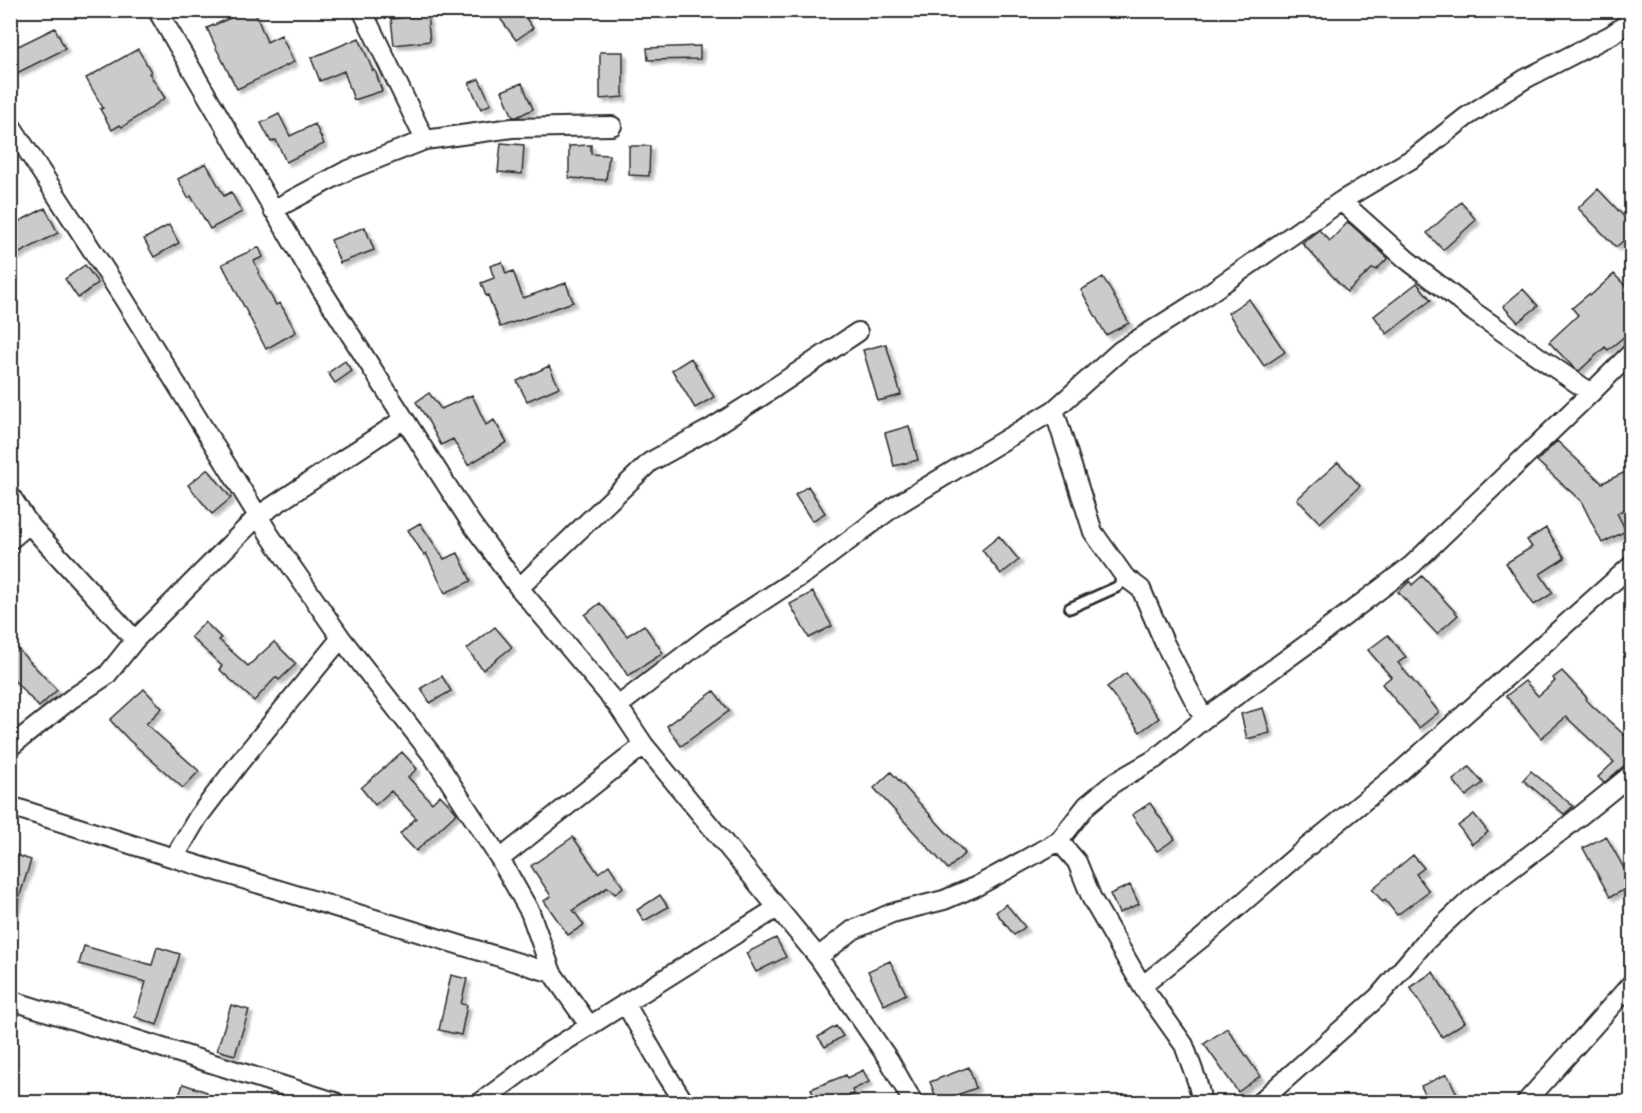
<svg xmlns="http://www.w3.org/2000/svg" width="1642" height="1113" font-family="'Patrick Hand',sans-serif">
  <defs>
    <filter id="shadow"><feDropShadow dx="4" dy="4" stdDeviation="1.5" flood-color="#0004"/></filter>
  </defs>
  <rect width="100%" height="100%" fill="#fff"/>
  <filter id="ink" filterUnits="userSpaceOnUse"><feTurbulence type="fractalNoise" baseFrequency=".0167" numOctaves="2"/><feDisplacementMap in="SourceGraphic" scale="12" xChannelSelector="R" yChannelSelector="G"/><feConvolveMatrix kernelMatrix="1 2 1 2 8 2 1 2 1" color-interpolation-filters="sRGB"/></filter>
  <g filter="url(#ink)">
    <path fill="#cbcbcb" stroke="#2b2b2b" stroke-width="1.5" filter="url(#shadow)" d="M249,10h5l13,32 14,-7 13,27 -57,27 -20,-39 -10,-22z
      M494,10h26l13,18 -17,12z
      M427,15l3,26 -36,4 -3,-26z
      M55,28l10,21 -48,24 -7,-13v-10z
      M359,38l14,33 2,-1 7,21 -28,9 -10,-29 -24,10 -9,-23z
      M700,46v13l-52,1 -1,-12z
      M138,49l13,23 -2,1 16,25 -43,29 -2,-2 -8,5 -12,-21 3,-1 -17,-30z
      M600,52h23v45l-23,2z
      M479,79l12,25 -10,5 -12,-26z
      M522,83l11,26 -16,8h-4l-11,-26z
      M279,114l11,22 25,-12 9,20 -38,18 -10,-22 -5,2 -10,-19z
      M501,143l23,2 -2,29 -24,-2z
      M591,145v9l18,1 -3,25 -37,-2v-32z
      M629,146h21l-1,30 -20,-1z
      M206,163l18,33 7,-4 11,20 -32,17 -19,-33 -3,2 -10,-19z
      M1598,189l34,36v8l-16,14 -38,-39z
      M1461,202l15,18 -33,30 -16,-17z
      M45,208l13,25 -48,25v-32z
      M1348,222l40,36 -12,12 -3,-2 -26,24 -45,-49 17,-13 11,11z
      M169,225l10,18 -25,14 -10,-18z
      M365,227l9,23 -34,13 -9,-23z
      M259,247l4,10 -9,4 5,11 -1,1 18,32 4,-2 16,29 -30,17 -44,-85z
      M502,262l4,12 7,-3 10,27 43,-15 7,19 -73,25 -12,-32 -2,1 -5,-13 13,-5 -4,-12z
      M85,265l13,18 -20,15 -13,-19z
      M1614,274l18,19v37l-24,20 -3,-3 -26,24 -6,-4 -24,-25 29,-27 -6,-7 17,-14 2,1z
      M1103,277l26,46 -23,12 -25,-45z
      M1417,283l14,17 -44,34 -13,-18z
      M1523,289l15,17 -20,16 -15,-16z
      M1249,299l36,53 -21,14 -36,-53z
      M886,344l15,51 -23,6 -15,-51z
      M691,358l23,39 -19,11 -23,-38z
      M345,361l7,10 -17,12 -7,-10z
      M549,366l10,21 -32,14 -10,-20z
      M429,393l12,16 31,-14 14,30 8,-5 13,22 -39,23 -15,-26 -12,6 -15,-28 -10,-15z
      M909,426l9,34 -24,6 -9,-33z
      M1557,441l45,42 30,-14v37l-15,7 9,18 -24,12 -21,-42 -44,-40z
      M1338,462l22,24 -40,37 -23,-24z
      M208,469l23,29 -19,16 -24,-29z
      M808,486l17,27 -13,8 -17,-26z
      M420,523l24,36 14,-6 13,28 -26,12 -19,-40 -2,2 -16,-25z
      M1546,528l19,30 -25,16 13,19 -19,12 -28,-42 26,-16 -5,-7z
      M999,536l20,24 -18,14 -19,-24z
      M1422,576l36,39 -21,19 -39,-42 12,-11 2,4z
      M813,592l19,34 -23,12 -19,-34z
      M600,603l27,33 17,-11 19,28 -35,23 -28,-43 -1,1 -14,-19z
      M205,622l16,16 -2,2 29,26 26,-24 22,22 -17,16 -3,-3 -22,24 -35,-32 3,-3 -31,-29z
      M495,627l17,20 -29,23 -16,-21z
      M1388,635l18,22 -8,6 41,49 -20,16 -37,-44 9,-7 -23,-27z
      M10,641l47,49 -18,17 -29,-31z
      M1562,671l25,27 -1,2 46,42v21l-7,2 -21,18 -6,-6 16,-15 -48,-45 -25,21 -35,-42 19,-15 13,15 17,-15 -2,-3z
      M1126,673l33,45 -19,14 -33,-45z
      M442,676l9,15 -21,12 -9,-15z
      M144,689l18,19 -16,16 53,47 -16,17 -54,-48 -19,-20z
      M714,691l15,20 -48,35 -14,-20z
      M1263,708l7,25 -23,6 -6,-25z
      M402,752l15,17 -9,8 24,26 8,-8 17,18 -41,38 -16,-17 16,-16 -25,-27 -16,14 -14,-17z
      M1469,767l14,16 -17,13 -13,-16z
      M1531,771l42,35 -3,3 -6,5 -41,-34z
      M891,772l74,81 -17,16 -74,-81z
      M1150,803l25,36 -18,12 -25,-36z
      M1474,814l14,18 -16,12 -14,-18z
      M1606,836l26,47v3l-22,11 -27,-49z
      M573,837l25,36 11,-8 14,22 -8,7 -7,-7 -35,23 11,15 -16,10 -24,-34 7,-5 -20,-30z
      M10,853l21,7 -18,57 -3,-1z
      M1413,855l11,13 -8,6 13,17 -32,24 -12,-15 -2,2 -11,-13z
      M1130,885l9,19 -20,9 -9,-19z
      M660,895l8,12 -24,14 -7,-11z
      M1006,904l19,23 -11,8 -18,-23z
      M776,938l10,19 -30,15 -10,-19z
      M84,946l68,19 5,-18 23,7 -23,71 -22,-8 11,-35 -67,-18z
      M890,961l16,33 -22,11 -16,-34z
      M1433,972l32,50 -23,15 -32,-50z
      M451,975l16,4 -6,25 6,1 -6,30 -22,-5z
      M231,1005l18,5 -14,45 -18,-5z
      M836,1026l7,10 -18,11 -7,-10z
      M1227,1028l33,48 -22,16 -34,-48z
      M969,1067l7,21 -38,14 -8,-20z
      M863,1070l6,12 -17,8 2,4 -21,8h-16l-6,-13 35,-14 1,3z
      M1447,1074l14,28h-32l-8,-16z
      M183,1084l24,8 -3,10h-27z"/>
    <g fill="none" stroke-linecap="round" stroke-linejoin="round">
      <g stroke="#2b2b2b" stroke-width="14">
        <path id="service" d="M1070,608l47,-21 8,-10"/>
      </g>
      <g stroke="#2b2b2b" stroke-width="22">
        <path id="minor" d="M157,10l152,260 162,253 48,65 99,118 26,39 174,212 71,103 24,42
          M362,10l63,130
          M10,124l112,172 149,241 70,101 92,118 67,103 30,53 22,61
          M1341,201l65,58 68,53 117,81
          M273,210l73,-39 79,-31 87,-12 100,-2
          M1054,410l39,122 32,45 16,12 23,53 40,77
          M10,495l19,29 106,116 123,-124 146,-97
          M10,540l19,-16
          M519,588l131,-126 60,-33 46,-29 102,-68
          M618,706l94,-72 95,-62 88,-66 159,-96 67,-60 71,-45 149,-104 74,-44 51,-40 59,-38 86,-44 21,-15
          M10,747l61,-48 36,-24 28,-35
          M10,806l164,52 378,115 37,52
          M1059,841l18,21 15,37 50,87 42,59 13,36 5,21
          M174,858l24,-41 41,-54 102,-125
          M500,859l144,-114
          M818,957l35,-27 39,-17 52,-13 33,-14 82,-45 28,-36 28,-23 40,-23 49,-40 117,-85 91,-69 179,-172 41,-41
          M1142,986l60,-48 98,-85 101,-82 231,-206
          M10,1000l325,102
          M625,1003l38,66 21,33
          M481,1102l67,-50 229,-144
          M1260,1102l118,-105 47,-55 45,-42 94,-71 68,-55
          M1526,1102l106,-119"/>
      </g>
      <use href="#service" stroke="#fff" stroke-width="9"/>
      <use href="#minor" stroke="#fff" stroke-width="18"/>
    </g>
  </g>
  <rect width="1642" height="1113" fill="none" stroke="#fff" stroke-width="36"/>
  <rect x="18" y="18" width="1606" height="1077" fill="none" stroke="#2b2b2b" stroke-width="2" filter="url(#ink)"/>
</svg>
